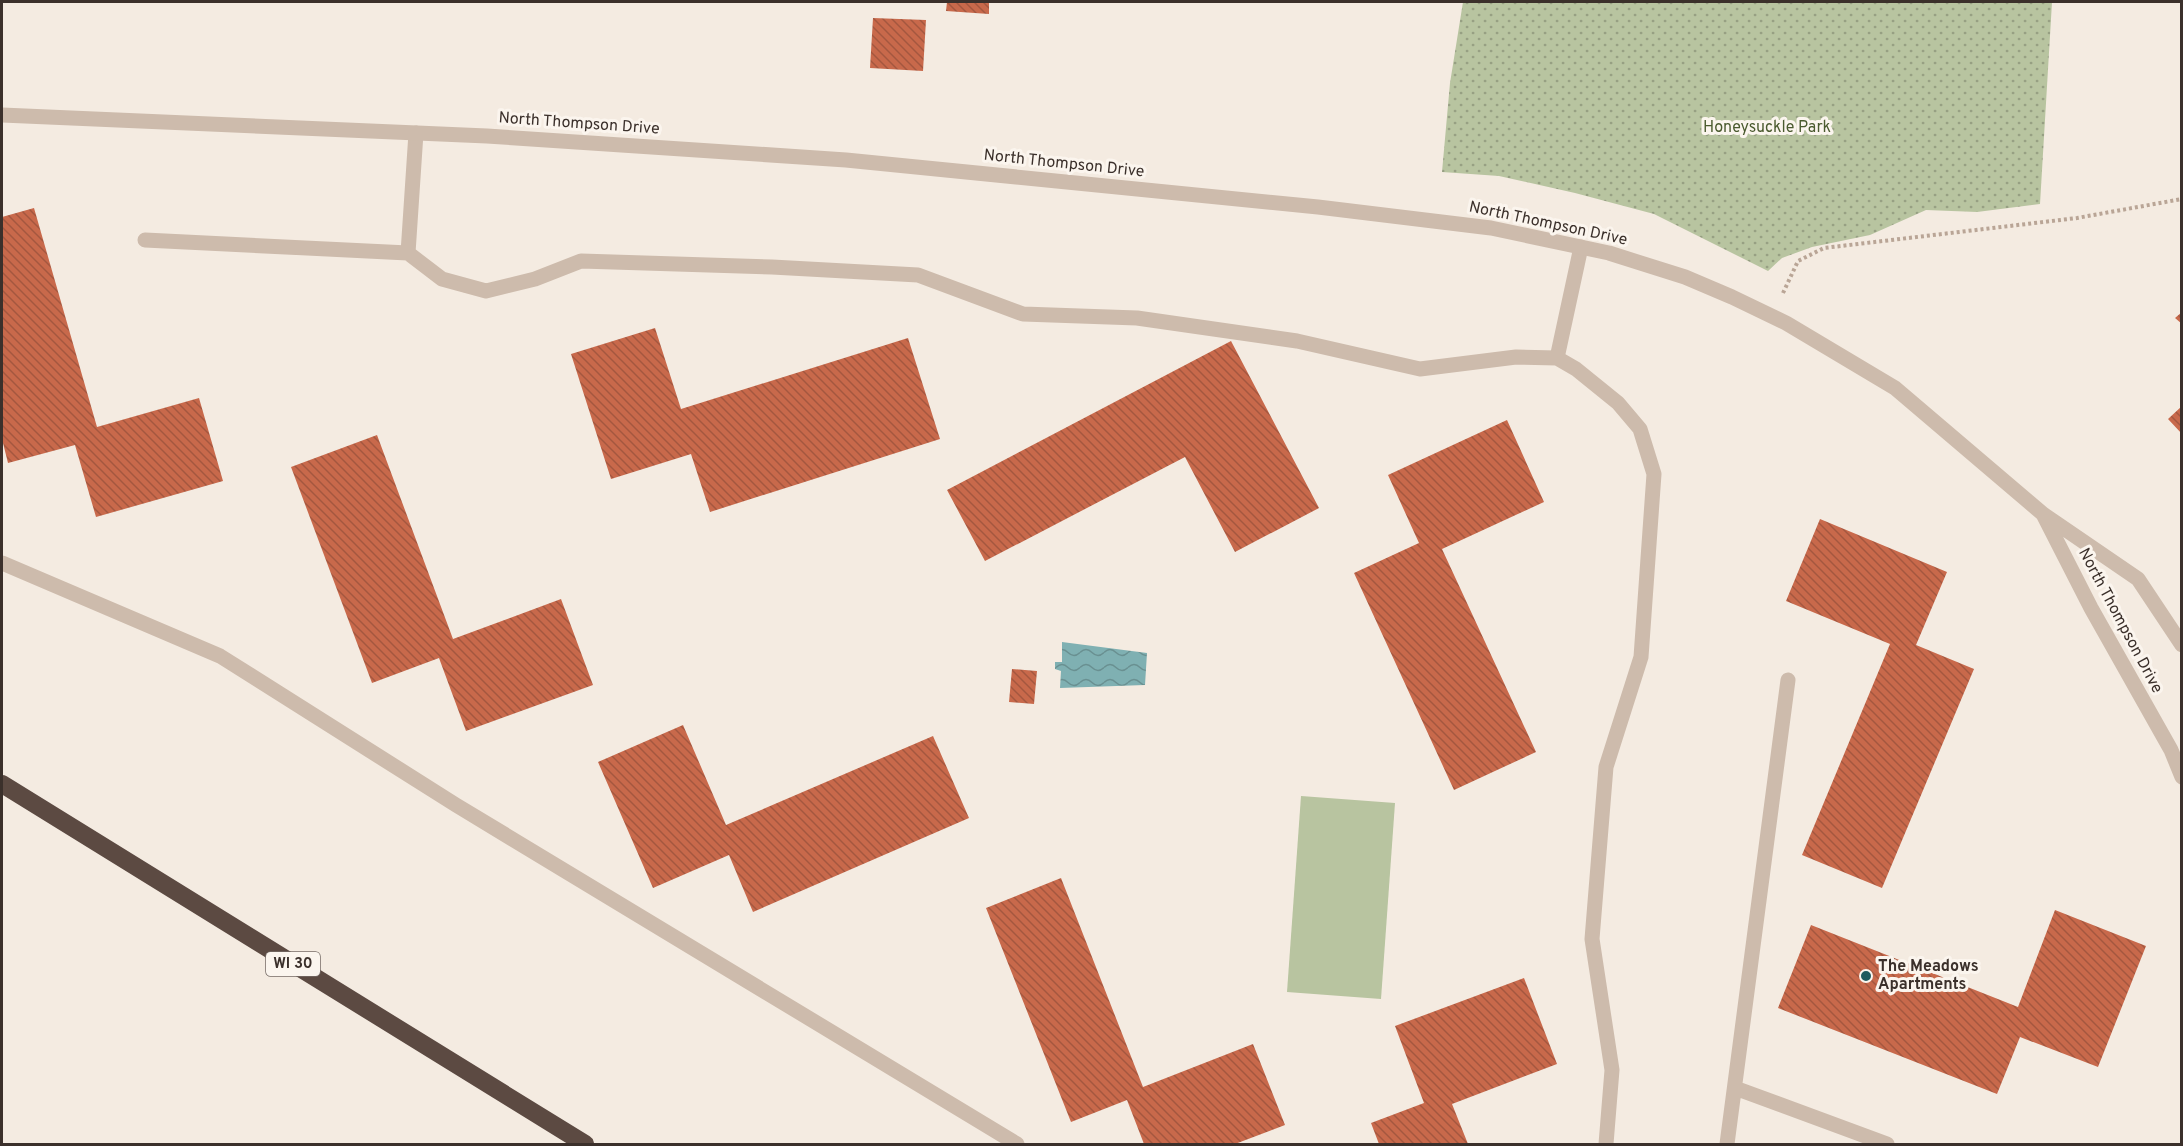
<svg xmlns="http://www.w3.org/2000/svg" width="2183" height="1146" font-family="Overpass,sans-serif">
  <defs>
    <pattern id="park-dots" width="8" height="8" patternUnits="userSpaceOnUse" patternTransform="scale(1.5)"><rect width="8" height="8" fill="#b8c4a0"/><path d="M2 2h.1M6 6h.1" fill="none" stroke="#97a083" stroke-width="1.8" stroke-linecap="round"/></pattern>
    <pattern id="water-waves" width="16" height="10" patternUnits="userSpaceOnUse" patternTransform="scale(1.5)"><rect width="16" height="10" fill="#7fb0b2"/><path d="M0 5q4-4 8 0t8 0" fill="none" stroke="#699091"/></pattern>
    <pattern id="building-back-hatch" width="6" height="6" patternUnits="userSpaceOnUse" patternTransform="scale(1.5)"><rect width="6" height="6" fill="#c8694b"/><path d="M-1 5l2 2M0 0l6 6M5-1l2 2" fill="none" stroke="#a4573f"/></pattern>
  </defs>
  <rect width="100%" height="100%" fill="#f4ebe1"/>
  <path fill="#b8c4a0" d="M1301,796l94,7 -14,196 -94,-7z"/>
  <path fill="url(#park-dots)" d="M1463,2h589l-12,202 -63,8 -51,-2 -56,25 -58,12 -30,11 -14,13 -114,-57 -79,-21 -76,-17 -57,-4 8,-89z"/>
  <path fill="url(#water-waves)" d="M1062,642l85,11 -2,32 -85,3 1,-17 -6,-2v-7h7z"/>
  <path fill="url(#building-back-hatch)" d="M947,2h42v12l-43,-3z
    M873,18l53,2 -3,51 -53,-3z
    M34,208l63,219 102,-29 24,83 -127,36 -21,-72 -67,18 -6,-24v-222z
    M2182,312v12l-7,-6z
    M655,328l26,81 227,-71 32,101 -230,73 -19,-58 -80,25 -40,-125z
    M1231,341l88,167 -84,44 -50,-95 -200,104 -38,-71z
    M2182,406v28l-14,-15z
    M1507,420l37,82 -102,47 94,203 -82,38 -100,-217 65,-30 -31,-68z
    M377,435l76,204 108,-40 32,86 -127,46 -27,-73 -67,25 -81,-216z
    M1820,519l127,53 -31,73 58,24 -92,219 -80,-33 88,-211 -104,-43z
    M1012,669l25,2 -3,33 -25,-2z
    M683,725l43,100 207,-89 36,82 -216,94 -24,-57 -76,33 -55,-126z
    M1061,878l82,209 110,-43 32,81 -50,19h-91l-17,-44 -56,22 -85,-214z
    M2055,910l91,36 -48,121 -78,-30 -23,57 -219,-86 33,-83 207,82z
    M1524,978l33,86 -105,40 16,40h-89l-8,-21 53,-20 -29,-77z"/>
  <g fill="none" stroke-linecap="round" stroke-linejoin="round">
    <path stroke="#b9a596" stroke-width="4" stroke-dasharray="3 3" stroke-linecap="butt" d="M1783,293l15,-32 26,-13 253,-30 105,-19"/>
    <path stroke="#cdbbac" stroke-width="15" d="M145,240l263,13 34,26 44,12 49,-12 46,-18 191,6 146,8 105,39 114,4 160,23 123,28 96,-12 41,1 19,11 42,34 22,26 14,45 -13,183 -35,110 -14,172 20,131 -6,74
      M408,253l8,-120
      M1557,358l24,-111
      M2,563l218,93 236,149 561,339
      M1735,1088l152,56
      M1727,1144l61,-464"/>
    <path stroke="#cdbbac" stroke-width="15" d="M2,115l485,21 359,24 472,47 173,21 118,25 76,24 47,20 54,26 109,65 148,126 95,65 44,66
      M2044,516l47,92 80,142 11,27"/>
    <path stroke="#5c4a42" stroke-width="18" d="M2,784l583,360"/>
  </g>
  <circle fill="#1f5a5e" stroke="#fbf5ee" stroke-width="2" cx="1866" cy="976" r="6"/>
  <g text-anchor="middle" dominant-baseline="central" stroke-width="6" stroke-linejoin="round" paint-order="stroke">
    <rect fill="#fbf5ee" stroke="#756b66" stroke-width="1.5" x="266" y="952" width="54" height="24" rx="4.5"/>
    <g font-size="15" font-weight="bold" fill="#3b302b">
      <text x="293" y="964">WI 30</text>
    </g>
    <g font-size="16" fill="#3b302b" stroke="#fbf5ee">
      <text transform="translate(579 124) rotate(4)">North Thompson Drive</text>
      <text transform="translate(1064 164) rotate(6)">North Thompson Drive</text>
      <text transform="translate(1548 224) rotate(12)">North Thompson Drive</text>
      <text transform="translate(2120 621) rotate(62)">North Thompson Drive</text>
    </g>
    <g font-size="16" fill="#4a5a2e" stroke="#fbf5ee">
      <text x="1767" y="128">Honeysuckle Park</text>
    </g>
    <g font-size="16" font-weight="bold" fill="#3b302b" stroke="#fbf5ee" text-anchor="start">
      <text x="1878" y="967">The Meadows<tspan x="1878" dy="18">Apartments</tspan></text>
    </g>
  </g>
  <rect width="2183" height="1146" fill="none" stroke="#3b302b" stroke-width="6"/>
</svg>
